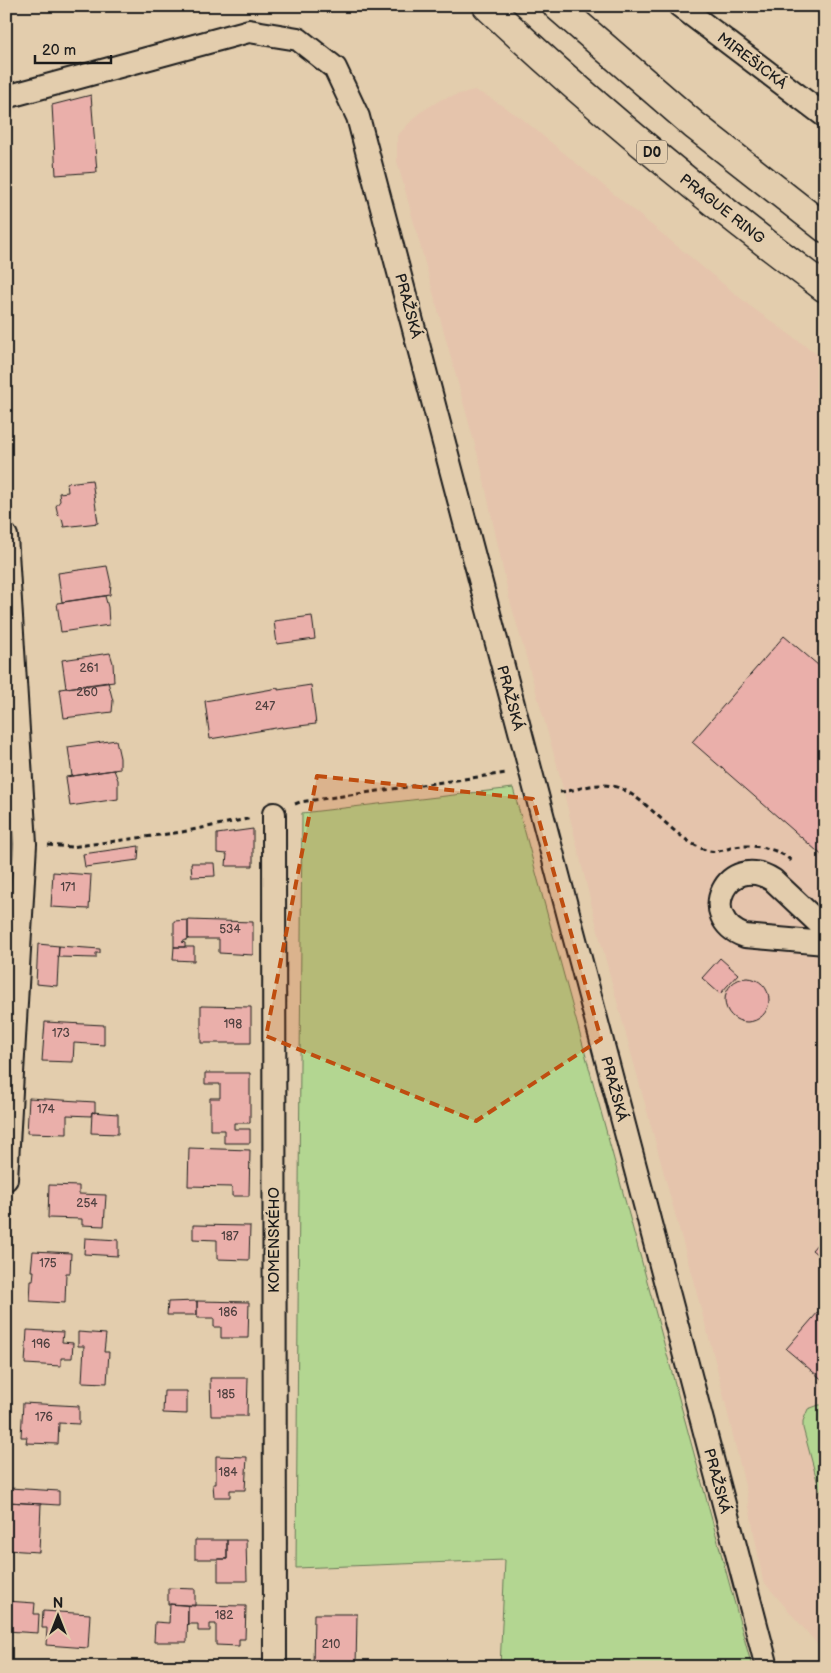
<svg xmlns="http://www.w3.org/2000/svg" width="831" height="1673" font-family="'Balsamiq Sans',sans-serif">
  <rect width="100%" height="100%" fill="#e3cdad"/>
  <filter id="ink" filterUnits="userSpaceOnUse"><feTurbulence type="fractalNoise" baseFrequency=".02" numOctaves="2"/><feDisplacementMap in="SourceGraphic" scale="10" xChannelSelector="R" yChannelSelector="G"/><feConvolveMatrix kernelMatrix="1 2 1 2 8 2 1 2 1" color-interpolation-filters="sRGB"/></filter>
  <g filter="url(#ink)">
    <path fill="#e5c4ac" d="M474,90l13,6 33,21 230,189 75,54v1293l-62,-72 -17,-91 -30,-126 -116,-425 -43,-174 -48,-168 -28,-130 -84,-306v-25l22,-23 23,-14z"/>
    <path fill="#b3d691" stroke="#687956" d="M513,788l239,879h-252l5,-107 -209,8 6,-755z
      M819,1405h6v105l-22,-82v-7l5,-12z"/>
    <path fill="#eaafaa" stroke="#1c1c1c" d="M91,95l6,77 -41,3 -4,-70z
      M92,480l6,43 -34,4 -2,-8 -4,-4 -2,-9 4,-5 -1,-8 9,-1 -1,-9z
      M107,566l4,18 -1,11 -48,7 -4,-29z
      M105,596l3,11 1,18 -48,7 -4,-29z
      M312,616l3,23 -38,5 -3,-23z
      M784,636l41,35v187l-133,-116z
      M110,653l3,10 1,19 -48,6 -4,-28z
      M108,682l5,19 -1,11 -48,6 -4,-29z
      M311,685l5,39 -34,4v-1l-72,12 -5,-38 73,-13v2z
      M116,740l4,18v11l-48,7 -4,-29z
      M114,770l4,10v19l-48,7 -4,-29z
      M253,829v37h-27l1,-12 -10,-1v-19z
      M139,846l-1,14 -53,7 -2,-13z
      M191,863h23l1,13 -23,1z
      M53,872l38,3 -2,34 -38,-2z
      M188,920l65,2v33l-34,-2v-14h-31z
      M188,920v19l-6,3 3,1v4h-11v-26z
      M38,944l21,2 -2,40 -21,-2z
      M59,946l41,3v4h-4v5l-38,-1z
      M174,947h20v14l-21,-1z
      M720,958l18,16 -18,20 -18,-16z
      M725 1000a22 22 0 1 1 44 0a22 22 0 1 1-44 0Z
      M201,1006l50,1v36h-50z
      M45,1022l59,3v20l-30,-2 -1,19 -31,-1z
      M205,1073h45v50h-16v6h16v14h-26v-13h-14v-32h10v-14h-15z
      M29,1098l66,4v11l-3,-1 -1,4 -24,-1v19l-40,-1z
      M92,1112l26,2v20l-27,-1z
      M189,1148l61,2 -1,46h-17v-9l-44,-1z
      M49,1185l30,1v8l27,1 -2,31 -22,-1v-6l-34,-1z
      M193,1225l57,1 -1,34 -32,-1v-19l-24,-1z
      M825,1235v26l-13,-11z
      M85,1238l33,2v16l-34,-2z
      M33,1251l38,2 -1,20h-4l-1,30 -35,-2 1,-20h2l1,-10h-3z
      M197,1301v14h-30l1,-13z
      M197,1301l52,1 -1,36h-27v-11h-7v-9h-17z
      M825,1304v78l-39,-33z
      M27,1330l36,2 -1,10 11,1 -1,15h-11v8l-36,-2z
      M78,1332l28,2 -2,18h5l-2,31 -25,-1 2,-36h-6z
      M210,1378h38l-1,38h-36z
      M164,1391h23v23l-24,-1z
      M23,1403l56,3v18l-20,-1 -1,21 -32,-1 1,-6h-6z
      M216,1456l31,1 -2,33h-15v7h-16l-1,-13h3z
      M9,1488l50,3v14l-51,-3z
      M8,1502l33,2 -2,48 -33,-2z
      M195,1540h32v19h-32z
      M227,1540h19l1,41h-29v-22h9z
      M168,1588l27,1v17l-27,-2z
      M6,1601l29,2 -1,11h5l-1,19 -32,-2z
      M170,1604l18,1 -1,37h-33l1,-20 14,1z
      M188,1605l58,1 -1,33h-6v7l-23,-1v-21h-6v7h-12v-7h-10z
      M43,1611l47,3 -2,34 -42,-3 1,-17h-5z
      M314,1614h43l-1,53h-43z"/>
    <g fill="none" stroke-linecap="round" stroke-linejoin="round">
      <g stroke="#1c1c1c" stroke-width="26">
        <path id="street" d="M680,6l145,110
          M6,97l243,-66 49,8 37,29 23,49 409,1550
          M6,536l19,308 -19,335
          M274,814l1,853
          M825,929l-52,-49c-46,-29 -78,38 -28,56l80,7"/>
      </g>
      <g stroke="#1c1c1c" stroke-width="31">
        <path id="highway" d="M487,6c107,101 220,194 338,282
          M557,6l137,119 131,103"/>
      </g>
      <path stroke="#1c1c1c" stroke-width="3" stroke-dasharray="5 4" stroke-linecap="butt" d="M560,792c14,-1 27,-7 41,-7 6,0 14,1 19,3 30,13 55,52 86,62 10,4 19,-1 29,-3 17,-3 46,1 57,15
        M295,804l5,-2 207,-29
        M48,845l23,2 111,-15 70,-14"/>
      <use href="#street" stroke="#e3cdad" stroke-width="22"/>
      <use href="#highway" stroke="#e3cdad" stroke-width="28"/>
    </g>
  </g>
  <path fill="#bf4d0f" fill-opacity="0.2" stroke="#bf4d0f" stroke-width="4" stroke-dasharray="10 6" stroke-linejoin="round" d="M317,776l216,23 68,240 -125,82 -210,-85z"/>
  <g text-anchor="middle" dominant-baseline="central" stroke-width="4.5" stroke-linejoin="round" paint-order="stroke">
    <g font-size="12" fill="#504140">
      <text x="89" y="668">261</text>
      <text x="87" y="692">260</text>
      <text x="265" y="706">247</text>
      <text x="68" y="887">171</text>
      <text x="230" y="929">534</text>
      <text x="233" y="1024">198</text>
      <text x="61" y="1033">173</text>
      <text x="46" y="1109">174</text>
      <text x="87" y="1203">254</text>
      <text x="230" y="1236">187</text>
      <text x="48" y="1263">175</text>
      <text x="228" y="1312">186</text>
      <text x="41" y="1344">196</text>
      <text x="226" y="1394">185</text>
      <text x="44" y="1417">176</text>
      <text x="228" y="1472">184</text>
      <text x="224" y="1615">182</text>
      <text x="331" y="1644">210</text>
    </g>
    <rect fill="#e3cdad" stroke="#585148" stroke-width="1" x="637" y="140.5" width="30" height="23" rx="4"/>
    <g font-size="14" font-weight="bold" fill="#1c1c1c">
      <text x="652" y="152">D0</text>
    </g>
    <g font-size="15" fill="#1c1c1c" stroke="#e3cdad">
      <text transform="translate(752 61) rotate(37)">MIREŠICKÁ</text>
      <text transform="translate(722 209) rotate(38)">PRAGUE RING</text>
      <text transform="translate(408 306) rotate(75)">PRAŽSKÁ</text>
      <text transform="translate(510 698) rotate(75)">PRAŽSKÁ</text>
      <text transform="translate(614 1089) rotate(75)">PRAŽSKÁ</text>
      <text transform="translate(274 1240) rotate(-90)">KOMENSKÉHO</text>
      <text transform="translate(717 1481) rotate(75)">PRAŽSKÁ</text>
    </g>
  </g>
  <rect width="831" height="1673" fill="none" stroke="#e3cdad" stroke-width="25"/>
  <rect x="12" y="12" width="806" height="1648" fill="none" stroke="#1c1c1c" stroke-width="2" filter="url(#ink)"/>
  <g transform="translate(58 1616)" stroke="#e3cdad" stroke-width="4" paint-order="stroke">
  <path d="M0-4L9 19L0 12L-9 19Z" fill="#1c1c1c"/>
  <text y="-8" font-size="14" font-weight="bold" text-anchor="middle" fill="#1c1c1c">N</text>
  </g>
  <path d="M35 55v8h76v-8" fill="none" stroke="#1c1c1c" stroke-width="2.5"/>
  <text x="42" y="55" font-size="15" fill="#1c1c1c" stroke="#e3cdad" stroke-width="4" paint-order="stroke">20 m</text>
</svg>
